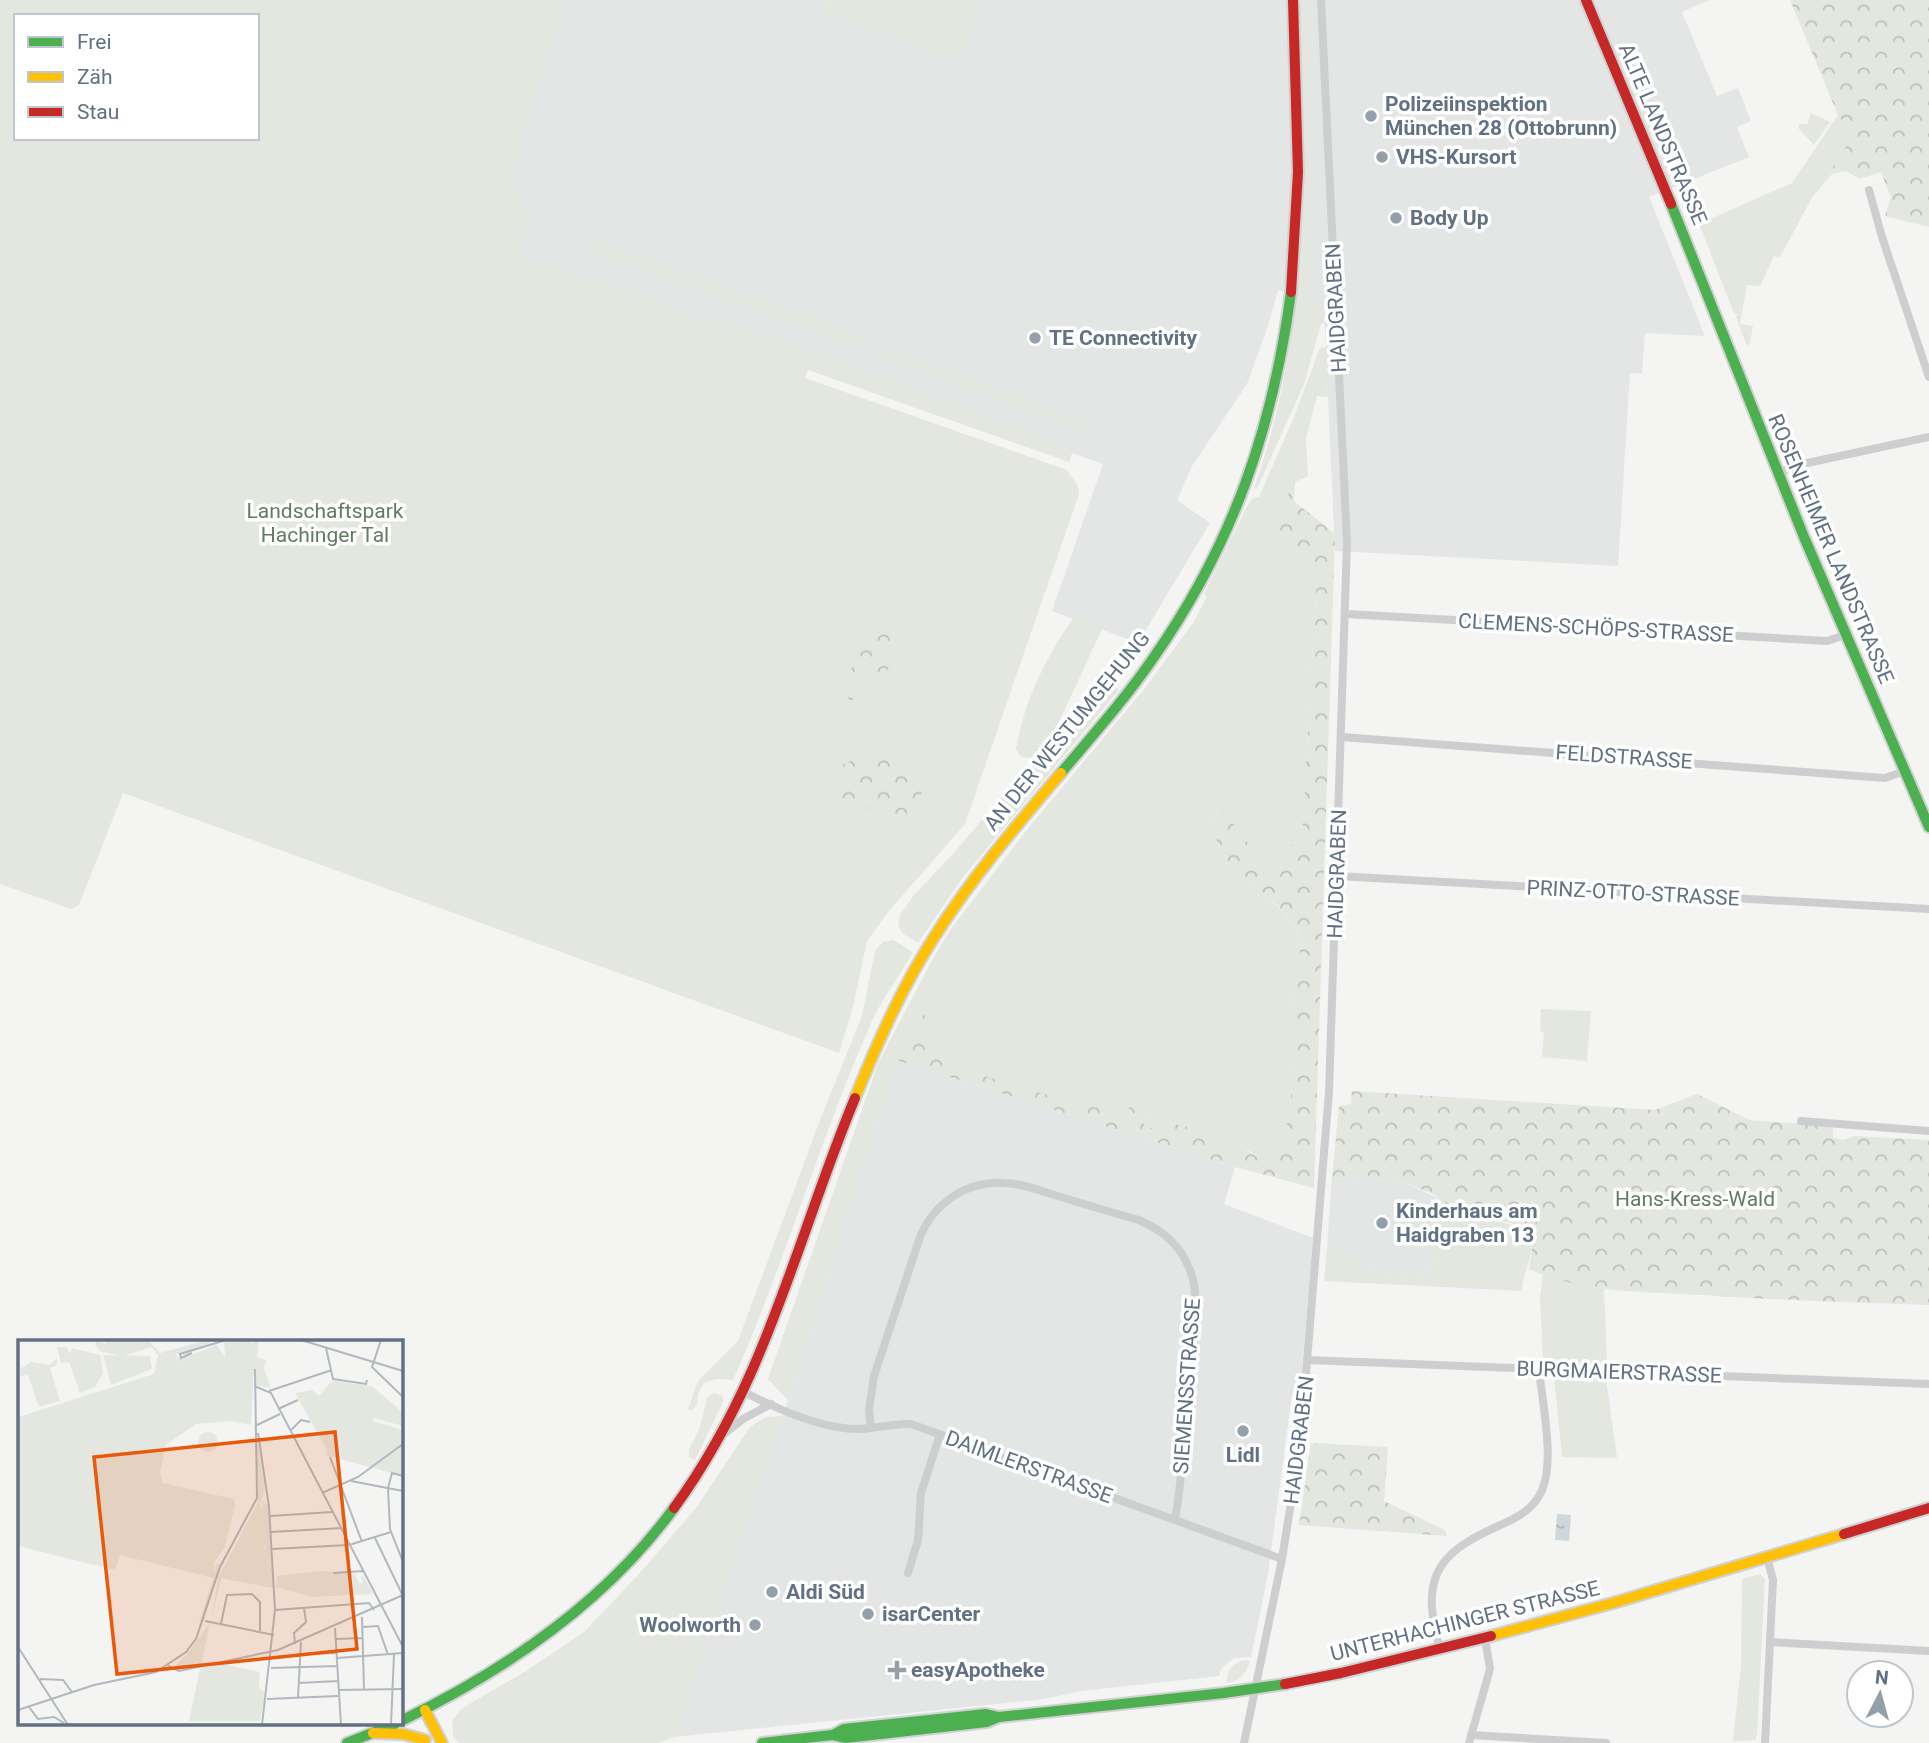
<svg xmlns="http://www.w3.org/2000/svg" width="1929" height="1743" font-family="Roboto,sans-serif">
  <defs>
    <pattern id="forest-crowns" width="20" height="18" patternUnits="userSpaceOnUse" patternTransform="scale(1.75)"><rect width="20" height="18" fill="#e3e7e0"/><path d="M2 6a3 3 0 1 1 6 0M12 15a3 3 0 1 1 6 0" fill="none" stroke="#bbc0bb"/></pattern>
    <pattern id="water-ripples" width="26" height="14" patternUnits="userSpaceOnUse" patternTransform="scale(1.75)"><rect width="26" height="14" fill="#d0d7da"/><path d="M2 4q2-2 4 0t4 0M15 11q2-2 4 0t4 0" fill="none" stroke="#acb3b6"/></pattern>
  </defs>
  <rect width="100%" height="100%" fill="#f4f4f2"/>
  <path fill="#e4e5e5" d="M563,0h264l-4,11 136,51 22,-62h728l-27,12 35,84 21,-8 13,33 -14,6 12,30 -100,40 56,139 -60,-3 -3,41 -12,-1 -12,193 -283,-15 -11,-241 -19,-13 -27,-7 -10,36 -21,58 -55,82 -15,34 33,23 -72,120 -86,-32 51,-147 -619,-221z
    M896,1060l339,107 -11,37 89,34 -13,153 -8,3 -24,180 -17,83 -17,1 -13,11 -2,7 -137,15 -38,8 -370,38 114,-337z
    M1332,1178l71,4 35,16 -7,77 -67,-4 -1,-16 -36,-8z"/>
  <path fill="#e3e7e0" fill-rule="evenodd" d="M0,0h566l-56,172 21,52 -11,12 -1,10 8,12 154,49 -5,4 33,12 4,-4c36,9 71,22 106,35 86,29 170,63 254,96l-4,12 -261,-92 -3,8 262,92 11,16 1,8 -114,330 -76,87 -22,30 -14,66 -14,46 -716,-260 -44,112 -8,4 -71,-25zM16,16h241v122h-241z
    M827,0h154l-22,62 -136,-50z
    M1299,0h7c5,99 8,198 -1,297l19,13v12l-3,2 -17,60 -47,105 -3,-1c56,-157 53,-323 45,-488z
    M1811,113l19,9 -16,23 -15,-16v-5h8z
    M1838,115l16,20 -21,31 -1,8 -19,22 -33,61 -6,-1 -14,30 -13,-1 -7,39 13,2 -3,17 -3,3 -11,-29 2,-2 -4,-2 -35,-89 93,-41z
    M595,239l262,94 3,4 -3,7 -4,2 -261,-93 -5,-3v-6l3,-4z
    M877,345l218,79 -4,13 -10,-8 -203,-73 -2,-7z
    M1326,347l2,50 -11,-1 -11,42 2,38 -13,6 -13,60 26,17 9,18 -15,259 -14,12 -10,27 -17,-15 -36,-47 -11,1c-7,59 68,77 85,123 4,10 -4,40 -5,52 -3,38 4,123 -14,153 -4,7 -15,12 -21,16l-11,-8 -24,2 -24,-15 -9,-9 -20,-5c-13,6 -19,9 -30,-2l8,-5 -17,-13 -5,8 4,7 -61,-14 -11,2 -8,-10 -106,-32 -14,-23 -2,-30 -9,7 -24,42 -108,340 -20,-21 111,-318 57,-108 17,-27 73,-95 119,-143 48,-65 14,-26 -3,-3 42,-86 6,-9 7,-2 35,-80 26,-69z
    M1074,617l29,10 -50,108 -21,23 -11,-1 -5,-8c8,-47 30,-93 58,-132z
    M1107,679l12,11 -156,187 -45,66 -16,-10 -4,-8 2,-10 14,-20 38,-40 77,-90 17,-12z
    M893,940l20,12c-13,23 -30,45 -41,69 -52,117 -87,242 -139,359l-17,-1 -12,4 -6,11 -1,11 -6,6 -3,-2 10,-28 40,-40 82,-221 42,-104 13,-65 8,-9z
    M1541,1009l50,2 -4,50 -45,-4 2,-25 -4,-1z
    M1438,1198l17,12 72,19c12,25 -5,39 -5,62l-198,-10 3,-34 37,8 1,16 66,4z
    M1543,1275l61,14 3,76 -56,-1 -8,-6 -3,-61z
    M1554,1377l52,2 11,79 -55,-1z
    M714,1393l9,3v6l-28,58 -6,-3v-8l10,-19 8,-32z
    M783,1416l-109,321 -16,6h-199l-6,-7 -1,-15 9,-12 65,-38 58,-39 55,-58 57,-66 54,-81 16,-10z
    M1760,1574l5,5 -8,155 -2,6 -22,1 8,-75 1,-87z
    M1245,1660l5,1c-3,12 -11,21 -23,22 -1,-12 5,-20 18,-23z"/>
  <path fill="url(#forest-crowns)" d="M1790,0h139v227l-44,-11 6,-19 -10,-25 -22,7 -13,-8 -14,3 1,-8 20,-31 -15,-20z
    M1295,481l-1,20 41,33 -21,654 -79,-21 -339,-107 24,-42 9,-8 2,31 14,23 106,32 8,10 15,-5 56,17 -3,-7 5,-8 17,13 -8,5c10,11 17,8 30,2l20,5 9,9h13l3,10 8,5 15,-6 20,12c6,-4 17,-9 21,-16 18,-31 11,-114 14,-153 1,-12 9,-42 5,-53 -18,-46 -92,-63 -85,-122l11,-1 36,47 17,15 10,-27 14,-13 15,-258 -9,-18 -26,-17 -7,-22z
    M869,626l7,10 9,-7 9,3 5,8 -14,38 -11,6 -8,-3 -5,2 -4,13 -6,5 -9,-9z
    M892,752l11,4 5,11 12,4 5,13 -5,13 -15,19 -22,2 -12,-9 -8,-2 -4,5 -15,-4c-7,-10 -4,-24 -8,-37l6,-6 11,-5c15,7 26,0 39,-8z
    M1352,1091l303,19 42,-16 52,26 84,6v12l10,2 11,-4 75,4v165c-75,-2 -151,-5 -226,-10 -58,-3 -120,-2 -174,-26 2,-16 8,-32 -7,-43l-67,-16 -22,-16 -30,-12 -71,-4 7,-72 12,-2z
    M1311,1443l77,4 -4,54 61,29 2,6 -148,-11z"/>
  <path fill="url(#water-ripples)" d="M1557,1514l14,1 -2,26 -14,-1z"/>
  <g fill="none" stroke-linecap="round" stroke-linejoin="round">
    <g stroke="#d0d2d2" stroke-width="14">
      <path id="fast" d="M1671,204l133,333 125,290
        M1061,773c32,-38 65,-75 93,-116 79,-113 119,-229 137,-365
        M401,1721c105,-51 204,-118 273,-213
        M833,1735l11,-6 142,-15 13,3
        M347,1743l48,-19
        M762,1743l70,-8 13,3 142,-16 12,-5 225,-24 61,-9"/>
    </g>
    <g stroke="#d0d2d2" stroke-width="14">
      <path id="slow" d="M855,1098c22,-54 46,-109 78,-159 37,-59 83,-113 128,-166
        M1491,1636l122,-33 231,-69
        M425,1710l17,33
        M373,1733l30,1 22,6"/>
    </g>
    <g stroke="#d0d2d2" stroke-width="14">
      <path id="jam" d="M1586,0l85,204
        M1291,292l7,-120 -5,-172
        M674,1508c93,-127 122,-268 181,-410
        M1844,1534l85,-26
        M1285,1684l56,-11 150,-37"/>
    </g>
    <path stroke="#cdcecf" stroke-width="8" d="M1869,190l13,47 47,140
      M1778,473l20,-8 131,-28
      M1346,614l481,27 18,-6
      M1342,737l543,41 20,-7
      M1337,876l592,33
      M1801,1121l128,10
      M1308,1360l621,24
      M744,1392c31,16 78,37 113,37 18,0 35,-6 54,-5l371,135
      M871,1428l-2,-18 5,-34 46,-139c14,-34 46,-56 84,-54 19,0 39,9 57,14 26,8 52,16 78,23 24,11 41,24 51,50 14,34 0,101 -3,138 -4,37 -5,75 -12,111
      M725,1433l18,-14 28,-15
      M908,1573l10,-33 3,-47 19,-59
      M1770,1642l159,9
      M1440,1649c-19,-67 -7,-94 56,-122 16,-7 34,-15 43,-31 18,-29 3,-93 0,-127
      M1471,1735l135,8
      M1244,1743l38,-184 18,-113 29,-354 18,-550 -26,-542
      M1469,1743l21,-74 -5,-31
      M1765,1743l8,-163 -6,-23"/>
    <use href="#fast" stroke="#4caf50" stroke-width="10"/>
    <use href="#slow" stroke="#ffc107" stroke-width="10"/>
    <use href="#jam" stroke="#c62828" stroke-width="10"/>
  </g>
  <g fill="#959faa" stroke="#fff" stroke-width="2.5">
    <circle cx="1371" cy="116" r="7"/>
    <circle cx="1382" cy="157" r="7"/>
    <circle cx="1396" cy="218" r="7"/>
    <circle cx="1035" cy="338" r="7"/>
    <circle cx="1382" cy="1223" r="7"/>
    <circle cx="1243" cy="1431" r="7"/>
    <circle cx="772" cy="1592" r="7"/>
    <circle cx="868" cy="1614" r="7"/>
    <circle cx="755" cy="1625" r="7"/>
    <path d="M893.5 1659.5h7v7h7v7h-7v7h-7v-7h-7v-7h7z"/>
  </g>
  <g text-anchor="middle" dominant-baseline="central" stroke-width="7" stroke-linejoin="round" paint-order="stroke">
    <g font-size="21" font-weight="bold" fill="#627184" stroke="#fff" text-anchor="start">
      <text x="1385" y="104">Polizeiinspektion<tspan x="1385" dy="24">München 28 (Ottobrunn)</tspan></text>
      <text x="1396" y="157">VHS-Kursort</text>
      <text x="1410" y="218">Body Up</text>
      <text x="1049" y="338">TE Connectivity</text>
      <text x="1396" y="1211">Kinderhaus am<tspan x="1396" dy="24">Haidgraben 13</tspan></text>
      <text x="1243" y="1455" text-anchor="middle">Lidl</text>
      <text x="786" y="1592">Aldi Süd</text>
      <text x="882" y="1614">isarCenter</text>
      <text x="741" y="1625" text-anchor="end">Woolworth</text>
      <text x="911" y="1670">easyApotheke</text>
    </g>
    <g font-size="21" fill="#627184" stroke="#fff">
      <text transform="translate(1663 134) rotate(67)">ALTE LANDSTRASSE</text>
      <text transform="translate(1336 308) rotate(-93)">HAIDGRABEN</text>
      <text transform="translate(1831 549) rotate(67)">ROSENHEIMER LANDSTRASSE</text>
      <text transform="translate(1596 628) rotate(3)">CLEMENS-SCHÖPS-STRASSE</text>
      <text transform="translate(1067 731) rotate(-51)">AN DER WESTUMGEHUNG</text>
      <text transform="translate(1624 757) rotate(4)">FELDSTRASSE</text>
      <text transform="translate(1337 874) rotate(-88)">HAIDGRABEN</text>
      <text transform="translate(1633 893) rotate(3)">PRINZ-OTTO-STRASSE</text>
      <text transform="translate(1619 1372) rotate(2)">BURGMAIERSTRASSE</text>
      <text transform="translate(1187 1386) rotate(-86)">SIEMENSSTRASSE</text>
      <text transform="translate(1299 1440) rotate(-83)">HAIDGRABEN</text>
      <text transform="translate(1029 1467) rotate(20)">DAIMLERSTRASSE</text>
      <text transform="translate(1465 1621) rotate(-14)">UNTERHACHINGER STRASSE</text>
    </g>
    <g font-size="21" fill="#647b62" stroke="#fff">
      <text x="325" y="511">Landschaftspark<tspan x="325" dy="24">Hachinger Tal</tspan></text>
      <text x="1695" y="1199">Hans-Kress-Wald</text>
    </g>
  </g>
  <g transform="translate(18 1340)">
    <rect width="385" height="385" fill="#f4f4f2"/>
    <path d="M89,0h41l12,13 48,-13 2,4 -17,5 -3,6 -15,-1 12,25 11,-3 2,6 33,-10 -7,-8 -2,-21h-5l31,-3 3,6v-6h6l-2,17 9,3 -2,8 7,20 -15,-3 -2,-16 -3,56 -21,-4 -34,3 -30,21 -6,27 3,11 71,16 1,6 -10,42 -11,16v13l2,-12h4l-16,56 -5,4 14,-46 -93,-23 -5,15 -97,-24v-129l136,-43 4,-19 -6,-8 -29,9 -22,-4 -6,-7 1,-4 10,3zM39,7h10l3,7 2,-6 28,7 3,18 -8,14 -15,6 -11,-31 -8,1zM85,15l47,1 2,13 -41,16zM39,18v7l-7,3 10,33 -21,6 -11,-32 -7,1 -1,-7 11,-7 19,3zM236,80l11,69 -5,16 6,7 1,32 -4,4 5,9 1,26 -28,-2 -15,-4 -3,-5 -12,49 7,-43 40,-76zM180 102a10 10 0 1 1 20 0a10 10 0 1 1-20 0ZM192,283l-9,42 -28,3 15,-15z" fill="#e3e7e0"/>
    <path d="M314,41l40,5 31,27v13l-28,-8 -3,3 31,9v46l-78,-21 2,-5 -32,-57 18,-3 6,6zM244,160l6,6 5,82 -53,-10 3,-7 3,6 43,6 -1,-26 -12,-12 9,4 2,-5zM302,231l35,3 5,10 3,-2 -3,-6 4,1 9,17 -62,3 -35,-10 1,-11z" fill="#e3e7e0"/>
    <path d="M199,5l16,27 -33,10 -2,-5 -11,3 -11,-25 5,4zM205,324l37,8 -1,16 6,5 -5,28h-71l11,-52z" fill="#e3e7e0"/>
    <path fill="none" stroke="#b1b8bf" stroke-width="2" d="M283,0l102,31M363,0l-9,27 31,30M308,8l7,31 33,5 1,-4M174,13l-11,5 -1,-4 46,-14M236,46l17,7 132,254M251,51l63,-21M260,69l20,-9M239,85l23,-11M273,90l10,-10 9,2M240,93l11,74 6,103 -13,115M312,117l32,85M385,136l-11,-3 -4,15 2,41 13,33M333,141l52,10M304,153l36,-16 45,-33M252,176l62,-4M253,192l71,-4M357,198l28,58M254,209l77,-4 42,-13M315,233l31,-2M257,270l94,-7 5,7M344,277l2,72M187,281l69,14M203,284l6,-29 25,-1 8,8v29M345,287l15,-1 10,29M317,288l6,97M318,299l26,-1M277,304l-1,-11 12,-11 -2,-14M0,307l50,78M282,314l37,-1M319,318l66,-5M150,326l11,5 99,-21 125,-55M253,328l66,-2M22,339l23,1 9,12M280,343l40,-2M321,350l64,-1M280,357l3,-55M249,359l71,-3M11,367l9,12 16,-2 10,6M0,370l76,-25 62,-13 30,-20 10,-13 24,-72 37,-69 -2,-129M373,385l3,-71"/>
    <path fill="#e8590c" fill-opacity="0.15" stroke="#e8590c" stroke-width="3.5" d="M317,92l22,217 -240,25 -23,-217z"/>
    <rect width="385" height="385" fill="none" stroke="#627184" stroke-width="3.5"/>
  </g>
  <rect x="14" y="14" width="245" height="126" fill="#ffffff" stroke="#c0c6ce" stroke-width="2"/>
  <rect x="28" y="37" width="35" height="10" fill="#4caf50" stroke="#c0c6ce" stroke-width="2"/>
  <text x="77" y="49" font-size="21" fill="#627184">Frei</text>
  <rect x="28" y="72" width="35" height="10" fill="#ffc107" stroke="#c0c6ce" stroke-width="2"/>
  <text x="77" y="84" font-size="21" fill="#627184">Zäh</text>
  <rect x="28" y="107" width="35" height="10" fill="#c62828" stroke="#c0c6ce" stroke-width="2"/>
  <text x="77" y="119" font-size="21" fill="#627184">Stau</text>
  <g transform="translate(1880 1694) rotate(6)"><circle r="33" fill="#ffffff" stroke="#c0c6ce" stroke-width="2"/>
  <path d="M0-5L12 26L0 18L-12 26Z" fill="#959faa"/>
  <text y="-10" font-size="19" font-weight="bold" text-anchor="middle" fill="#627184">N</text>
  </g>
</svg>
